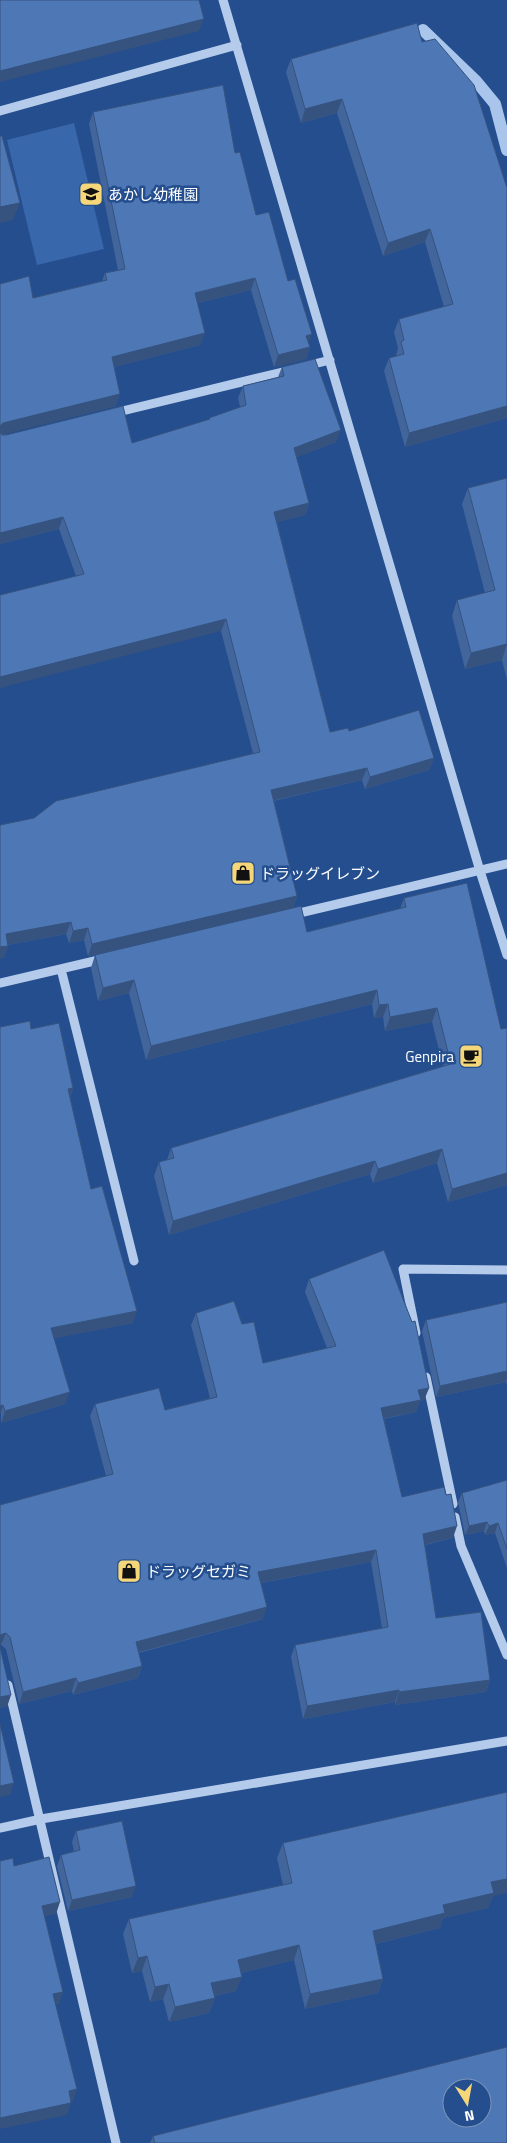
<svg xmlns="http://www.w3.org/2000/svg" width="507" height="2143" font-family="'Titillium Web','Noto Sans JP',sans-serif">
  <rect width="100%" height="100%" fill="#254e8e"/>
  <path fill="#3967ab" d="M74,123l30,126 -67,16 -30,-125z"/>
  <g fill="none" stroke-linecap="round" stroke-linejoin="round">
    <path stroke="#a9c5ec" stroke-width="12" d="M423,30l53,51 19,23 12,46"/>
    <path stroke="#b5cbeb" stroke-width="9" d="M223,0l257,871 27,84
      M0,111l237,-66
      M306,366l24,-6
      M114,413l177,-43
      M291,915l216,-51
      M61,969l73,292
      M0,983l103,-24
      M416,1333l-13,-64 104,1
      M426,1377l27,127
      M455,1517l6,29 46,109
      M8,1685l108,458
      M0,1828l41,-9 466,-78"/>
  </g>
  <path fill="#42669c" d="M422,42l85,146v230l-102,29 -21,-76 5,-13 7,-2 2,-8 -4,-16 5,-13 45,-12 -19,-65 -42,14 -46,-143 -36,10 -15,-51 5,-13z
    M93,112l142,41 21,62 32,66 22,66 -4,12 -32,8 -23,-77 -53,13 2,42 -86,22 2,39 -114,28 130,9 77,-23v-2l31,-11 -2,-9 5,-12 35,-9 4,-10 54,75 -40,15 13,46 -4,12 -28,7 53,210 19,-1 85,27 -5,12 -64,19 -3,-9 -88,21 23,95 -4,12 -205,48 -4,-16 -15,3 -3,-9 -58,11 -4,13 30,-140 219,-65 -32,-122 -145,-55 -17,-47 -59,15v-260l33,14 69,-17 3,-8 13,-3 -29,-146z
    M507,478v202l-5,-20 -37,9 -13,-53 5,-16 28,-7 -23,-89 6,-16z
    M404,898l103,287 -59,17 -11,-39 -64,20 -3,-9 -201,61 -15,-59 5,-14 8,-2 4,-12 272,-82 -11,-44 -47,9 -2,-14 -9,1 -2,-14 -226,56 -17,-67 -31,8 -7,-33 4,-13 212,-23 93,-23z
    M0,1027l31,2 42,59 -3,10 21,91 42,134 -79,15 11,66 -64,19z
    M309,1279l120,109 -5,12 -4,1 -4,11 -32,7 18,78 51,41 -28,7 11,73 54,62 -4,12 -91,13v-3l-92,17 -12,-62 4,-12 87,-17 -11,-66 -110,21 2,36 -124,34 3,13 -4,12 -65,17 -1,-4 -53,13 -13,-55 -5,-4 -1,-140 106,-29 -16,-60 5,-12 70,6 45,-12 -19,-73 5,-12 46,11 21,39 64,-15 -22,-56z
    M507,1302v83l-1,-3 -70,15 -14,-66 4,-11z
    M507,1480v88l-12,-35 -10,2 -1,-4 -19,4 -7,-33 4,-9z
    M76,1831l56,66 -64,14 -11,-45 4,-11 13,-4 -2,-9z
    M283,1843l210,53 -5,12 -45,10 -3,10 -64,16 7,35 -5,14 -73,16 -11,-49 -53,13 -5,18 -22,5 1,2 -6,15 -40,9 -6,-23 -13,3 -8,-31 -10,2 -9,-39 6,-15 154,-34 -6,-27z
    M153,2136l354,7h-357z"/>
  <path fill="#36537f" d="M204,19l-5,12 -199,51v-11z
    M342,99l-5,14 -36,10 4,-14z
    M20,203l-7,17 -13,3v-16z
    M430,229l-5,13 -42,14 5,-13z
    M255,278l-4,12 -60,15 4,-12z
    M205,333l-5,12 -93,24 5,-12z
    M312,334l-5,12 -1,-10z
    M310,347l-4,12 -32,8 4,-12z
    M120,394l-4,12 -116,29v-9l3,-3z
    M507,406v12l-102,29 4,-14z
    M341,430l-5,12 -46,18 4,-12z
    M309,503l-4,12 -35,9 4,-12z
    M63,517l-4,12 -59,15v-11z
    M226,619l-5,12 -221,57v-11z
    M507,644l-5,16 -37,9 6,-16z
    M434,758l-5,12 -64,19 5,-12z
    M367,768l-5,12 -95,22 4,-12z
    M297,896l-4,12 -205,48 4,-12z
    M71,922l-5,12 -64,12 4,-12z
    M88,928l-4,12 -15,3 4,-12z
    M8,946l-4,12 -4,1v-12z
    M134,980l-5,13 -31,8 5,-13z
    M377,990l-5,14 -226,56 5,-14z
    M388,1004l-5,13 -9,1 5,-13z
    M437,1008l-5,14 -47,9 5,-14z
    M73,1088l-4,12 -1,-11z
    M442,1149l-5,14 -64,20 5,-14z
    M375,1161l-5,13 -201,61 4,-14z
    M507,1173v12l-59,17 4,-13z
    M137,1311l-4,12 -87,17 5,-12z
    M507,1371v8l-1,3 -70,15 4,-11z
    M429,1388l-5,12 -4,1 -4,11 -40,8 5,-12 37,-18z
    M70,1392l-5,12 -64,19 4,-12z
    M3,1405l-3,10v-9z
    M487,1522l-3,9 -19,4 4,-9z
    M498,1523l-3,10 -10,2 4,-9z
    M457,1526l-4,12 -35,8 5,-12z
    M376,1550l-5,12 -117,22 4,-12z
    M267,1607l-4,12 -131,35 4,-12z
    M6,1633l-5,12h-1v-10z
    M142,1666l-4,12 -65,17 5,-12z
    M76,1678l-4,13 -53,13 4,-12z
    M490,1680l-4,12 -91,13 4,-13z
    M399,1690l-4,12 -92,17 4,-13z
    M11,1695l-4,12 -7,1v-11z
    M14,1783l-4,12 -10,2v-11z
    M507,1879v14l-14,3 -5,12 -45,10 -3,10 -73,18 6,-15 70,-26 48,-23z
    M136,1886l-4,11 -64,14 4,-11z
    M60,1902l-4,12 -19,4 5,-12z
    M299,1945l-5,15 -61,15 5,-15z
    M147,1956l-5,15 -10,2 6,-15z
    M242,1977l-6,14 -30,7 5,-15z
    M383,1979l-5,14 -73,16 5,-15z
    M169,1984l-6,15 -13,3 5,-15z
    M63,1992l-4,12 -10,2 4,-12z
    M215,1998l-6,15 -40,9 6,-15z
    M77,2089l-4,12 -8,2 4,-12z
    M71,2103l-4,12 -67,14v-11z"/>
  <path fill="#4d77b5" stroke="#36537f" fill-rule="evenodd" d="M0,0h199l5,19 -204,52z
    M417,23l5,19 13,-3 39,46 33,103v218l-98,27 -20,-75 15,-4 -3,-12 3,-2 -5,-21 54,-15 -23,-75 -42,14 -46,-144 -37,10 -14,-50z
    M223,85l12,68 5,-1 16,63 13,-3 19,69 7,-2 17,55 -6,2 4,11 -32,8 -23,-77 -60,15 10,40 -93,24 8,37 -117,29 -3,3v-142l29,-8 4,22 74,-18 -2,-7 20,-4 -32,-157z
    M0,136h2l18,67 -20,4z
    M315,359l26,71 -47,18 15,55 -35,9 56,220 18,-4 1,3 70,-21 15,48 -64,19 -3,-9 -96,22 26,106 -205,48 -4,-16 -15,3 -2,-9 -65,12 2,12 -8,1v-122l34,-7 22,-17 204,-49 -34,-133 -226,58v-82l84,-21 -21,-57 -63,16v-101l2,3h4l117,-29 9,37 78,-24 -1,-1 37,-13 -3,-19 41,-10 -2,-9z
    M507,478v166l-36,9 -14,-53 38,-10 -27,-102z
    M467,883l34,146 6,-1v145l-55,16 -10,-40 -64,20 -3,-8 -202,60 -14,-59 15,-4 -3,-10 280,-84 -14,-56 -47,9 -2,-13 -9,1 -2,-15 -226,56 -17,-66 -31,8 -8,-33 206,-49 6,26 99,-25 -2,-9z
    M30,1021l1,8 28,-6 14,65 -5,1 23,100 11,-3 35,125 -86,17 19,64 -65,19 -2,-6 -3,1v-379z
    M384,1250l28,72 3,-1 14,67 -11,2 3,10 -40,8 21,89 42,-10 2,8 5,-1 6,32 -34,8 13,84 45,-6 9,68 -91,12v-2l-92,16 -12,-61 93,-18 -12,-77 -118,22 9,35 -131,35 6,24 -64,17 -2,-5 -53,14 -13,-55 -4,-4 -6,2v-130l113,-31 -18,-70 64,-16 6,22 52,-13 -21,-84 38,-12 8,23 12,-2 9,41 73,-17 -27,-67z
    M507,1302v69l-67,15 -14,-66z
    M507,1480v69l-9,-26 -9,3 -2,-4 -18,4 -7,-33z
    M0,1647l11,48 -11,2z
    M0,1724l14,59 -14,3z
    M507,1792v87l-16,3 3,11 -51,12 2,8 -72,18 10,48 -73,15 -11,-49 -61,15 4,17 -31,6 4,15 -40,9 -6,-23 -14,3 -8,-31 -9,2 -9,-39 163,-36 -9,-40z
    M122,1821l14,65 -64,14 -11,-45 19,-5 -4,-19z
    M49,1857l11,45 -18,4 21,86 -10,2 24,95 -8,2 2,12 -71,15v-257l13,-3 1,8z
    M507,2047v96h-352l-2,-7zM452,2088h30v30h-30z"/>
  <defs>
    <g id="school-square" transform="scale(1.25)"><rect x="-9" y="-9" width="18" height="18" rx="4" fill="#f5d779" stroke="#254e8e"/><path d="M0-5L7-2L0 1L-7-2ZM-4 1L0 2.5L4 1V4Q0 6-4 4Z" fill="#111"/></g>
    <g id="shop-square" transform="scale(1.25)"><rect x="-9" y="-9" width="18" height="18" rx="4" fill="#f5d779" stroke="#254e8e"/><path d="M-5-2.5h2.3a2.7 3.5 0 0 1 5.4 0H5L5.5 6h-11ZM-1.5-2.5h3a1.5 2.3 0 0 0-3 0Z" fill="#111"/></g>
    <g id="cafe-square" transform="scale(1.25)"><rect x="-9" y="-9" width="18" height="18" rx="4" fill="#f5d779" stroke="#254e8e"/><path d="M-5.5-4.5H6V0H3Q3 3.5 0 3.5H-2.5Q-5.5 3.5-5.5 0ZM3-3.2v2h1.7v-2ZM-6 4.5H4V6H-6Z" fill="#111"/></g>
  </defs>
  <g fill-rule="evenodd">
    <use href="#school-square" x="91" y="194"/>
    <use href="#shop-square" x="243" y="873"/>
    <use href="#cafe-square" x="471" y="1056"/>
    <use href="#shop-square" x="129" y="1571"/>
  </g>
  <g text-anchor="middle" dominant-baseline="central" stroke-width="5" stroke-linejoin="round" paint-order="stroke">
    <g font-size="15" fill="#fff" stroke="#254e8e" text-anchor="start">
      <text x="108" y="194">あかし幼稚園</text>
      <text x="260" y="873">ドラッグイレブン</text>
      <text x="454" y="1056" text-anchor="end">Genpira</text>
      <text x="146" y="1571">ドラッグセガミ</text>
    </g>
  </g>
  <g transform="translate(467 2103) rotate(169)"><circle r="24" fill="#254e8e" stroke="#7c95bb"/>
  <path d="M0-4L9 19L0 12L-9 19Z" fill="#f5d779"/>
  <text y="-8" font-size="14" font-weight="bold" text-anchor="middle" fill="#ffffff">N</text>
  </g>
</svg>
